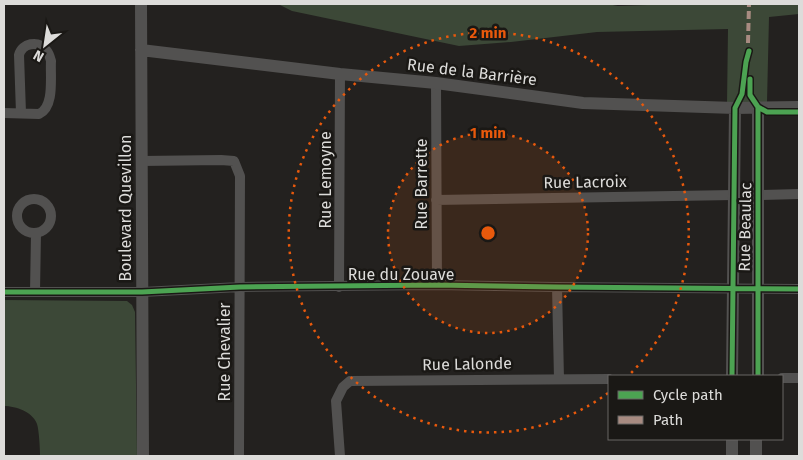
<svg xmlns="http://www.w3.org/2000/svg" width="803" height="460" font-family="'Fira Sans',sans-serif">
  <rect width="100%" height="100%" fill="#23211f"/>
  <path fill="#3c4837" d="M278,4h329l11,2 58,-2h123v10l-30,3 -2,85 -40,2 1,-75 -131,3 -86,10 -52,4 -167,-35z
    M4,300l123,1 5,4 3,7 2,144h-97c0,-7 -1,-26 -3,-32 -4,-12 -21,-18 -33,-18z"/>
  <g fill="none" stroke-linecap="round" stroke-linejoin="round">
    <path stroke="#525150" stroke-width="10" d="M436,83l1,202
      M4,113l35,1c16,-7 11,-38 12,-53 -1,-4 -2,-8 -5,-11 -8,-10 -24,-7 -27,5l2,58
      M141,161l80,-1 13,1 6,15 -1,280
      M758,195l41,-1
      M17 216a17 17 0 1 1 34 0a17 17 0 1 1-34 0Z
      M436,200l298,-5
      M339,287l1,-213
      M557,287l2,92
      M4,292h138l98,-5 197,-2 120,2 242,2
      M35,292l1,-59
      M782,378h17
      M340,456l-4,-55 7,-14 7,-6 259,-2"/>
    <path stroke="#525150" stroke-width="12" d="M141,4l2,452
      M141,50l199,24 96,9 147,20 152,5 64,-1
      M732,376l3,-268
      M758,376v-269
      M732,439v17
      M756,456v-17"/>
    <path stroke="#a88b81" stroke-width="4" stroke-dasharray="8 4" stroke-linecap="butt" d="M748,43l1,-39"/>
    <g stroke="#1a1815" stroke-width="8">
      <path id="cycleway" d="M750,79v16l8,12 9,5h32
        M4,292h138l98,-5 197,-2 120,2 242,2
        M732,376l3,-268 7,-14 4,-32 3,-11
        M758,376v-269"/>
    </g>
    <use href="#cycleway" stroke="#4ca352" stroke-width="5"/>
  </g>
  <circle cx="488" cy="233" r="100" fill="#e8590c" fill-opacity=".12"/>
  <g fill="none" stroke="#e8590c" stroke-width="2.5" stroke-dasharray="2.5 5">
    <circle cx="488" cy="233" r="100"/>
    <path d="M608 393A200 200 0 1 1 628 376"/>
  </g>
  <g text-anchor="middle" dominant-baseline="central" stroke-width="5" stroke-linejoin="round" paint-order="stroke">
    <g font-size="16" fill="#dddcda" stroke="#1a1815">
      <text transform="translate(472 72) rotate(7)">Rue de la Barrière</text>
      <text transform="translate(325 180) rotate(-90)">Rue Lemoyne</text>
      <text transform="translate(585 182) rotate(-1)">Rue Lacroix</text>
      <text transform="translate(421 184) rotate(-90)">Rue Barrette</text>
      <text transform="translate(125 208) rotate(-90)">Boulevard Quevillon</text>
      <text transform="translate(745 227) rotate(-89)">Rue Beaulac</text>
      <text x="401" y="274">Rue du Zouave</text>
      <text transform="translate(224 352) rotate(-90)">Rue Chevalier</text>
      <text transform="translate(467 364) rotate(-1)">Rue Lalonde</text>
    </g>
  </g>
  <circle cx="488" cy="233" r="8" fill="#e8590c" stroke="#1a1815" stroke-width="2.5"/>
  <g font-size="15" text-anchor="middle" font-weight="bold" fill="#e8590c" stroke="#1a1815" stroke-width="5" stroke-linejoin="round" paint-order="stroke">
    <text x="488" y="38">2 min</text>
    <text x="488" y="138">1 min</text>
  </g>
  <rect width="803" height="460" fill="none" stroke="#dddcda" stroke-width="10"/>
  <rect x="608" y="375" width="175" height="65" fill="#1a1815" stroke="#686664"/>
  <rect x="618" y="391" width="25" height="8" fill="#4ca352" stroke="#686664"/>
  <text x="653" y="400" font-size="15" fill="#dddcda">Cycle path</text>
  <rect x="618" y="416" width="25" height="8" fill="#a88b81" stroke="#686664"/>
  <text x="653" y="425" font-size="15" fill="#dddcda">Path</text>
  <g transform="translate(45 45) rotate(210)" stroke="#1a1815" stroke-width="4" paint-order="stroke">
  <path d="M0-4L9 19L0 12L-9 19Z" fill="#dddcda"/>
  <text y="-8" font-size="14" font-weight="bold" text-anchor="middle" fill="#dddcda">N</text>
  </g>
</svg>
